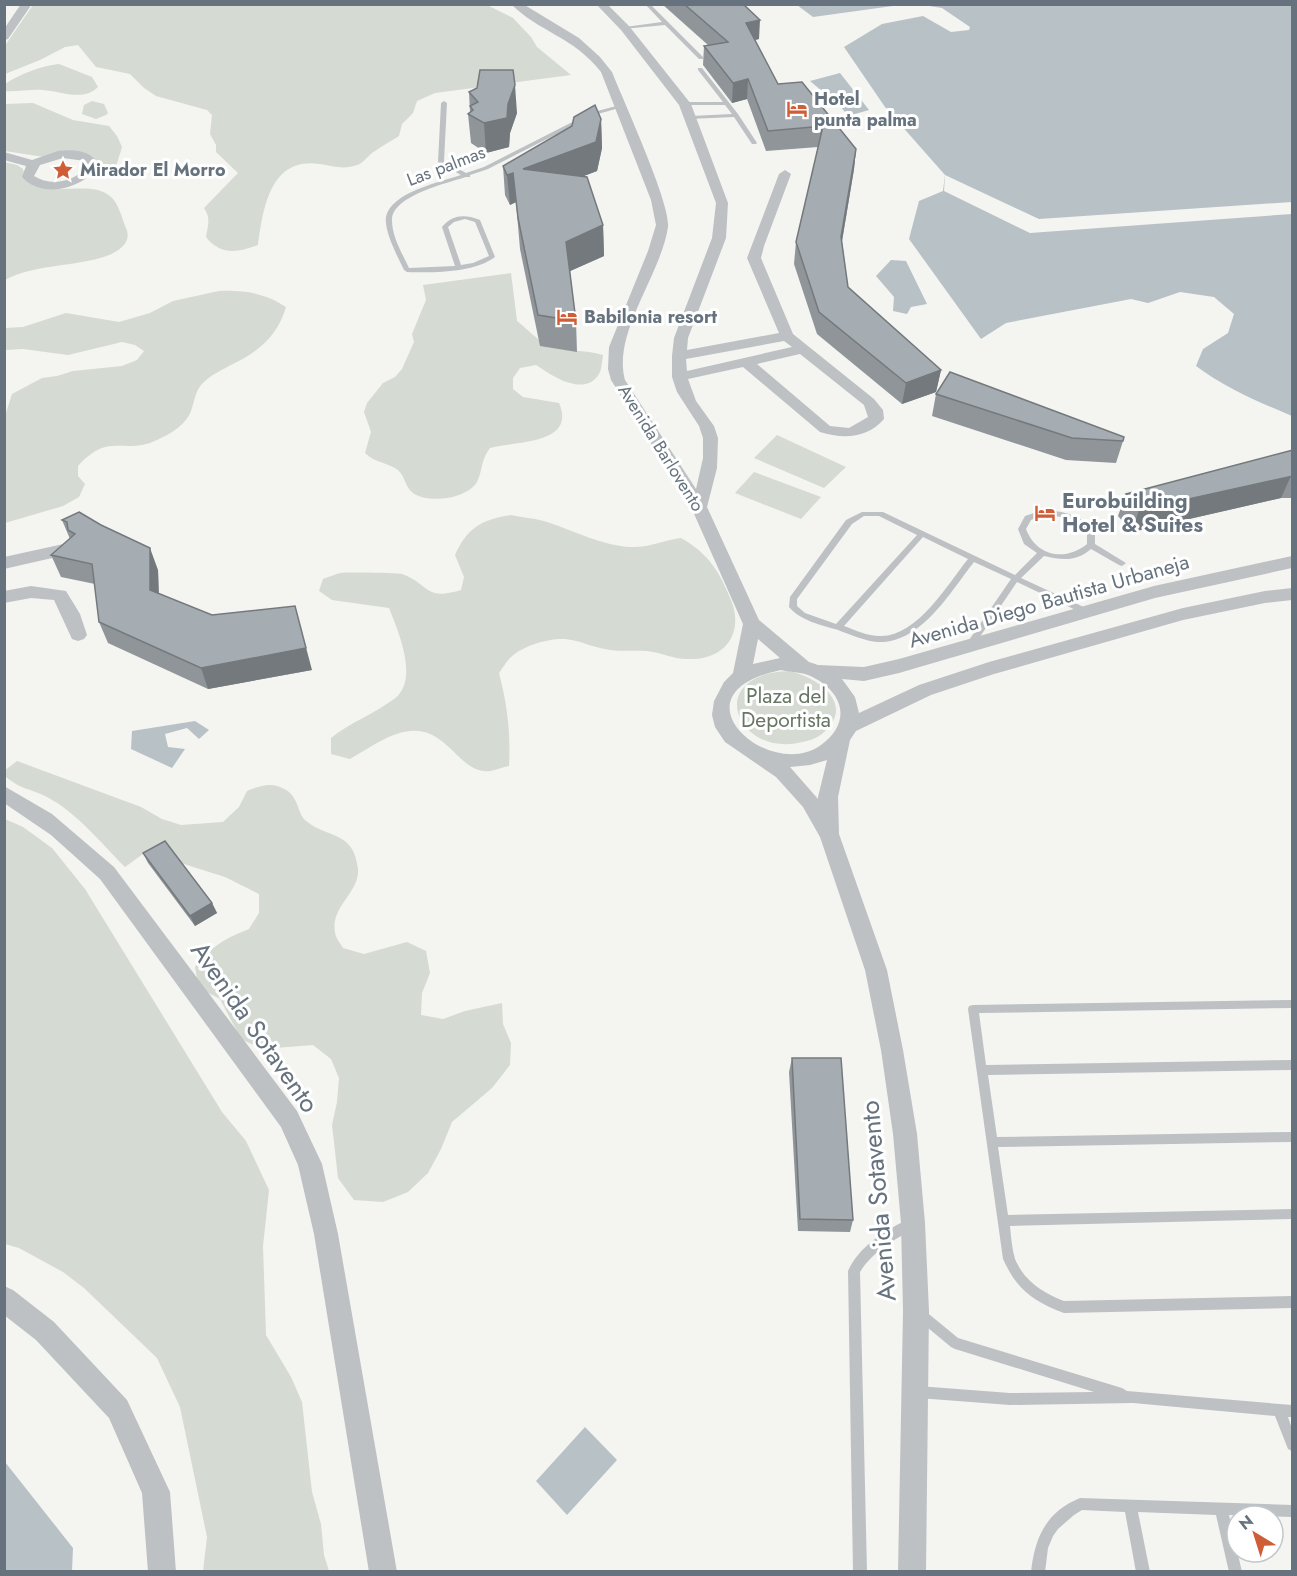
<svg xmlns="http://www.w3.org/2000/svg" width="1297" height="1576" font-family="Jost,sans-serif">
  <rect width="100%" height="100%" fill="#f4f4f1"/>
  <path fill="#d5dad2" d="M485,4l28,14 18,19 6,10 34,28 -136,18 -18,8 -4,12 -11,11 -3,12c-8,5 -17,10 -24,15 -7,4 -11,12 -18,14 -13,5 -25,1 -37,-1 -50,-8 -57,45 -62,81 -21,8 -38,10 -52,-8 2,-12 5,-19 -2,-29l34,-35 -22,-21v-7l-6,-11 2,-19 -5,-5 -51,-14 -12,-8 -14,-14 -34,-7 -18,-22 -13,2 -25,13 -35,14 -1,-27 29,-42z
    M59,64l33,13 6,10c-15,15 -37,4 -55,3 -13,-1 -26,2 -38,1v-7c15,-10 36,-18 54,-20z
    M92,101l12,3 4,9 -2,2 -10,4 -14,-5 2,-9z
    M33,103l40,17 36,6 8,10 5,11 -8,26 -12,5 -12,-1 4,-10 -8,-9 -42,-1 -39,-6v-47z
    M4,162l13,3 6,4c6,38 66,6 88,28 7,6 11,20 14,29 4,7 4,15 -3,21 -22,21 -84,14 -117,33z
    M511,273l6,48c9,7 19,18 30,24 17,8 38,4 56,10 -1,5 -1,14 -4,19 -15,24 -48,1 -63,-9l-16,3 -7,10v11l10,8 36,6c18,42 -44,38 -69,45 -10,14 -7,22 -13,34 -10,17 -49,22 -64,11 -8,-6 -8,-17 -15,-23 -11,-8 -23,-7 -33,-17l6,-21 -7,-20 3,-9 16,-20 12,-6 7,-8 12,-27 -2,-8 14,-34 -3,-15z
    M219,291c24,-1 47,2 67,16 -9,30 -27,44 -55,58 -9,5 -19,9 -27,17 -9,8 -9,18 -13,29 -5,14 -21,23 -34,29 -34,16 -47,-9 -79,26v10l7,8 -6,13 -16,9 -58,17v-107l7,-22 30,-16 15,-2 16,-5 49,-5 15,-6 7,-9 -9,-6 -13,-3 -54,13 -45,-6 -18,1v-22l18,-1 43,-14 53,9 31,-9 23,-12z
    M777,435l69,32 -22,21 -70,-30z
    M754,472l67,25 -20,22 -66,-26z
    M511,515c12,3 25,3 36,7 27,9 56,24 84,25 17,1 33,-7 50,-9 28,16 38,33 50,62 14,35 -8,61 -44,59 -14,0 -27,-7 -40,-8 -14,-1 -28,1 -42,-2 -13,-2 -26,-9 -40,-10 -17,-1 -43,7 -55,19 -4,4 -8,11 -11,15 8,30 12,62 10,93 -6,1 -13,4 -19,5 -30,4 -42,-44 -80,-40 -21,2 -42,18 -60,28l-19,-5v-16c20,-16 43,-24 63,-39 26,-19 4,-68 -5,-91l-57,-8 -13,-9 4,-12c6,-2 12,-5 18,-6 5,-1 58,0 61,1 29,11 22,27 59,16l3,-13 -9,-22c12,-27 27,-36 56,-40z
    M789,671c28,6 68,33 34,62 -6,6 -16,8 -25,10 -63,12 -94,-69 -9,-72z
    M17,761l124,46 21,12 19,6 42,-3 16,-15 8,-16c13,-5 25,-10 39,-1 13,8 11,22 19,30 22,19 49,10 53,49 2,23 -28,38 -23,63 0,5 5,11 8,16l21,6 43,-12 19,9 4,22 -8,20 -1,22 22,4 22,-8 37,-8 1,21 8,19 -1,22 -18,23 -40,34 -11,27 -13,24 -20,19 -25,10 -29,-2 -16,-22 -6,-53 5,-23 2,-24 -8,-19 -18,-14 -51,4 -21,-10 -21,-40 -21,-11 -4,-21c16,-20 30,-29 54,-38l10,-16v-19l-34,-17 -60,-19 -14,-10 -26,19c-24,-24 -48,-54 -78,-70 -17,-9 -26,-7 -42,-21l-1,-5z
    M5,819l18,8 29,21 33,41 137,223 24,29 23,49 -6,56 3,89 25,42 11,25 10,90 9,32 3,31 5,16h-126l4,-34 -27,-130 -23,-49 -73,-70 -21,-16 -44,-24 -14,-4z"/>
  <path fill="#b8c1c6" d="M797,5h103l-87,12z
    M923,5h369v411c-33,-14 -67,-28 -96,-50l7,-17 25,-16 6,-19 -20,-17 -34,-5 -32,11 -17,-4 -125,24 -25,16 -72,-100 10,-38 24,-10 2,-16 -60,-68 -41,-60 38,-23 41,-8 28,16 18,-2 1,-3 -28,-19z
    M840,73l29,37 -21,6 -7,-9 -31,-26z
    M891,260l15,1 21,43 -16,3 -4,7 -14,-3 1,-14 -18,-21z
    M195,721l14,9 -10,9 -12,-11 -22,6 3,13 17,2 -13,19 -41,-19 1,-18z
    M585,1427l32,33 -50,55 -31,-34z
    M5,1462l68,86 -1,23h-67z"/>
  <path fill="#f4f4f1" d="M945,175l94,44 253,-17v12l-262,19 -86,-42z"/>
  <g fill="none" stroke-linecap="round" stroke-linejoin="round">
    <path fill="#bdc1c4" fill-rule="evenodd" d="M645,4h5l53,53v2h-4l-34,-34 -42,4v-2h2l37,-5z
      M698,68h4l36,46 19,29 -1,1h-4l-18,-27 -45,2 -1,-1 3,-2 41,-2 -7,-9h-42v-2l2,-1h38l-25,-32z
      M444,101l3,2 -3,58 22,12 18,-6 106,-54 30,-8 3,2 -29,8 -106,54 -18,6v2h-4c-19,6 -74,19 -74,43 0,17 10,33 17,48l46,-2 -13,-39c10,-13 24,-13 38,-7l15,37c-21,16 -63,16 -88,15l-3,-2c-6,-13 -20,-38 -18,-53 5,-25 55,-35 75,-42l-23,-13 3,-59zM465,219l10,3 14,34 -16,7 -12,2 -13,-38 6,-5z
      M1043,510c21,1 38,5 52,22v12l31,19 -4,3 -3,-1 -28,-16c-15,13 -28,11 -47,7l-23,22 67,31 1,2 -1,2h-6l-65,-31 -44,65h-6l-1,-2 1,-2 44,-64 -37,-17c-23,29 -53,82 -96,80 -13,-1 -27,-7 -40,-12 -17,-5 -37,-9 -49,-23l1,-10 56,-77 16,-8h21l132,63 22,-22 -13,-9 -6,-15 7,-13zM1044,514c17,2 31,6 43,19v11c-22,18 -51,12 -61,-15l5,-9zM864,516h15l38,19 -81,89 -31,-11 -8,-7v-7l55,-75zM923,537l45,22c-21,26 -51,78 -88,77 -13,0 -25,-6 -36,-10z
      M1292,1000v8l-313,5 7,52 306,-5v10l-304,5 9,62 295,-5v10l-294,5 10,68 284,-6v10l-282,7c1,11 2,23 5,33 9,22 28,34 49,42l228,-5v12l-228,5c-31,-12 -47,-23 -61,-54l-35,-250 1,-3 4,-1z
      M911,1218l4,2 2,4 -2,4c-21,12 -42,23 -55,44l7,300h-14l-5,-301c11,-25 39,-42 63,-53z
      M920,1308l4,2 34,28 164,50 5,3 165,14v12h-4l4,12v22l-4,-2 -13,-33 -142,-13 -123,2 -92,-7 -4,-2 -2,-4 2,-4 4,-2 92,7 84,-1 -139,-43 -4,-2 -35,-29 -2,-4 2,-4z
      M1080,1498l212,7v12l-63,-2 13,57h-13l-13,-57 -78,-3 12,60h-14l-11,-60 -43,-2 -8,5 -16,14 -5,7 -5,12 -3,24h-14c4,-35 15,-60 49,-74z"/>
    <path fill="#bdc1c4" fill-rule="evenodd" d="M21,4h11l-24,35 -4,1v-11z
      M511,4h12l56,34 21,19 12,15c11,28 59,132 56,155 -7,48 -56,106 -43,153l71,109 7,-31v-20l-4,-12 -22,-34 -5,-15v-21l2,-18 38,-100 4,-35 -37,-98 -58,-75 -25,-26h11l22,22 62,78 37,99 -2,35 -38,100 -1,12 92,-17 -32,-75 32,-84 6,-4 6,4 -27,72 -3,12 32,76 81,65 9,11 1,9c-17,20 -42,20 -64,13l-77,-65 -55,12 8,22 18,25 4,12 -1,30 -10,39 52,113 50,42 9,3 46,2 35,-8 255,-73 138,-30v12l-137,30 -256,75 -35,8 -22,-2 13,18 4,16 60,-28 70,-23 194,-54 82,-17 27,-3v12l-27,3 -82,17 -189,54 -63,21 -75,36 -6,9 -12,57 1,37 48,136 16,80 14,84 8,89 4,88 -3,261h-28l5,-261 -2,-88 -8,-89 -12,-84 -16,-80 -45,-133 -17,-30 -27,-30 -51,-35 -10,-15 -3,-12 2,-14 10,-19 9,-9 10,-49 -52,-117 -80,-127 -3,-11 1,-22 39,-96 8,-26 -5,-25 -50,-128c-27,-35 -62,-40 -90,-68zM784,341l8,6 -105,24 -1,-12zM800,354l64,51 4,12 -19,11 -19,-2 -73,-62zM758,639l22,19 -27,6zM781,670c9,2 19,2 27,5 34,14 46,46 13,70 -52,38 -153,-52 -40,-75zM827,760l-9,37v2l-28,-32 20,-2z
      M58,151c16,-2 34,-1 41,15 -16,22 -56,34 -77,11l4,-11 -22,-6v-8l28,8zM63,158l22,3 2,5c-12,16 -36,21 -53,10l6,-11z
      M68,543l6,2 2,4 -2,4 -70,16v-12z
      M31,586l35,5 14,23 7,21 -3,4 -6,2 -6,-2 -18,-39 -23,-2 -27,5v-12z
      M4,786l48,28 62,53 183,244 25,53 16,70 59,338h-28l-55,-338 -16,-69 -17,-38 -181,-248 -49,-44 -47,-32z
      M4,1286l9,4 41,32 73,78 43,92 6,80h-28l-6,-79 -33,-75 -73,-78 -32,-25z"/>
  </g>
  <path fill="#8f9599" d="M662,4h81l16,35 -4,1 23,44 78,65 -2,20 -12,72 6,46 93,83 -5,22 -34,12 -85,-70 -23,-70 2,-22 22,-95 -52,4 -19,-52 -15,4 -29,-38 1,-19 4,-1z
    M469,92l48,21 -7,20 -1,14 -23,6 -15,-10 -3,-29 2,-2z
    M601,119l1,29 -5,23 -14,5 20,49 1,31 -34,15 6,50 1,31 -37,-6 -20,-97 -4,-47 -6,3 -5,-10 -2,-29z
    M936,394l187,47 -7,22 -50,-3 -134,-44z
    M1293,450v48h-12l-149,34 -14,-16 8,-22z
    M62,520l96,50 1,23 153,77 -104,19 -100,-46 -9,-21 -4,-38 -34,-7 -10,-22 19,-16z
    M143,853l69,50 5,10 -22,13 -47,-63z
    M792,1058l61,162 -3,12 -52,-1 -9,-159z"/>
  <path fill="#74797d" d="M760,20l-1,19 -14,3 1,-19z
    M748,79l-1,20 -15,4 1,-20z
    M515,85l2,28 -7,20 -1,14 -23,6 -2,-30 24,-19z
    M601,119l1,29 -5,23 -72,28 -2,-30z
    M856,149l-2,20 -15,90 2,-22z
    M513,173l3,29 -6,3 -3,-30z
    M603,225l1,31 -36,16 -2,-30z
    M941,370l-5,22 -34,12 4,-21z
    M1291,476l-10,22 -149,34 7,-22z
    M150,548l8,22 1,42 -9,-22z
    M295,606l17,64 -104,19 -7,-21z
    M212,903l5,10 -22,13 -5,-10z"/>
  <path fill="#a6adb2" stroke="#74797d" stroke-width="1.5" d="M684,4h59l17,16 -14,3 32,61 24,-2 54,67 -15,88 7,50 93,83 -35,13 -87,-71 -23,-70 27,-116 -55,5 -20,-52 -15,4 -29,-37 24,-4z
    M480,70h33l2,15 -7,19 -1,14 -23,5 -16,-9 5,-4 -3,-4 8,-4 -9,-10 8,-4z
    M595,105l6,14 -5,23 -73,27 64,8 16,48 -37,17 10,79 -38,-6 -20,-97 -5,-45 -6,2 -4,-9 69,-40 2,-9z
    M950,372l174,65 -1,4 -51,-3 -136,-44z
    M1293,450v26l-154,34 -13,-16z
    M79,512l22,13 49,23v42l62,25 83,-9 11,42 -105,20 -102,-46 -7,-58 -41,-9 24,-21 -7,-4 -1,-8 -5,-2z
    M165,841l47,62 -22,13 -47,-63z
    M792,1058h49l12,162 -53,-1z"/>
  <defs>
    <g id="hotel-bare" transform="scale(1.62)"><path d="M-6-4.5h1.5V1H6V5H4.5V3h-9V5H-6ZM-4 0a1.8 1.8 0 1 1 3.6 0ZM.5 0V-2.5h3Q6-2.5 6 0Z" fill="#cf5d36" stroke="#fff" stroke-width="2.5" paint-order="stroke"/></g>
    <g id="sight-bare" transform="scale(1.62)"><path d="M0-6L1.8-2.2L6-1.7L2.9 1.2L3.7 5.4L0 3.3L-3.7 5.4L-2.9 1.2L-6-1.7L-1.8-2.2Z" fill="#cf5d36" stroke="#fff" stroke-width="2.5" paint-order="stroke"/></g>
  </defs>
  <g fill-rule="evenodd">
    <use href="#hotel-bare" x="797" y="109"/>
    <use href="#sight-bare" x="63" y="170"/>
    <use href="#hotel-bare" x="567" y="317"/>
    <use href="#hotel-bare" x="1045" y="513"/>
  </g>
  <g text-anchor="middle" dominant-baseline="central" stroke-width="6" stroke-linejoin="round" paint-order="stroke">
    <g font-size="18" font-weight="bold" fill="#66737e" stroke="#fff" text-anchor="start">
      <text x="814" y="99">Hotel<tspan x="814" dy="21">punta palma</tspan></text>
      <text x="80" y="170">Mirador El Morro</text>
      <text x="584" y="317">Babilonia resort</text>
    </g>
    <g font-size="18" fill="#66737e" stroke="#fff">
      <text transform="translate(446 166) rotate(-21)">Las palmas</text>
      <text transform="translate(661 448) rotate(58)">Avenida Barlovento</text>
    </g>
    <g font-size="21" font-weight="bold" fill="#66737e" stroke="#fff" text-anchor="start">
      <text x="1062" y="501">Eurobuilding<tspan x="1062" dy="24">Hotel &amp; Suites</tspan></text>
    </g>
    <g font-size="21" fill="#66737e" stroke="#fff">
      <text transform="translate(1049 601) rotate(-16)">Avenida Diego Bautista Urbaneja</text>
    </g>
    <g font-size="21" fill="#687664" stroke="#fff">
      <text x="786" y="696">Plaza del<tspan x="786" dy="24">Deportista</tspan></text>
    </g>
    <g font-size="26" fill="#66737e" stroke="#fff">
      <text transform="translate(255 1027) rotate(55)">Avenida Sotavento</text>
      <text transform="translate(878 1201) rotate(-95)">Avenida Sotavento</text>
    </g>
  </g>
  <rect width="1297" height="1576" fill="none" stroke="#66737e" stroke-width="12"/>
  <g transform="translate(1255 1534) rotate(322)"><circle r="28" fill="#ffffff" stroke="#c2c7cb" stroke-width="1.5"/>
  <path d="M0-4.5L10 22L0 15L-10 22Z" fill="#cf5d36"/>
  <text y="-9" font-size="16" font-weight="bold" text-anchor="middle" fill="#66737e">N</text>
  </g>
</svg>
